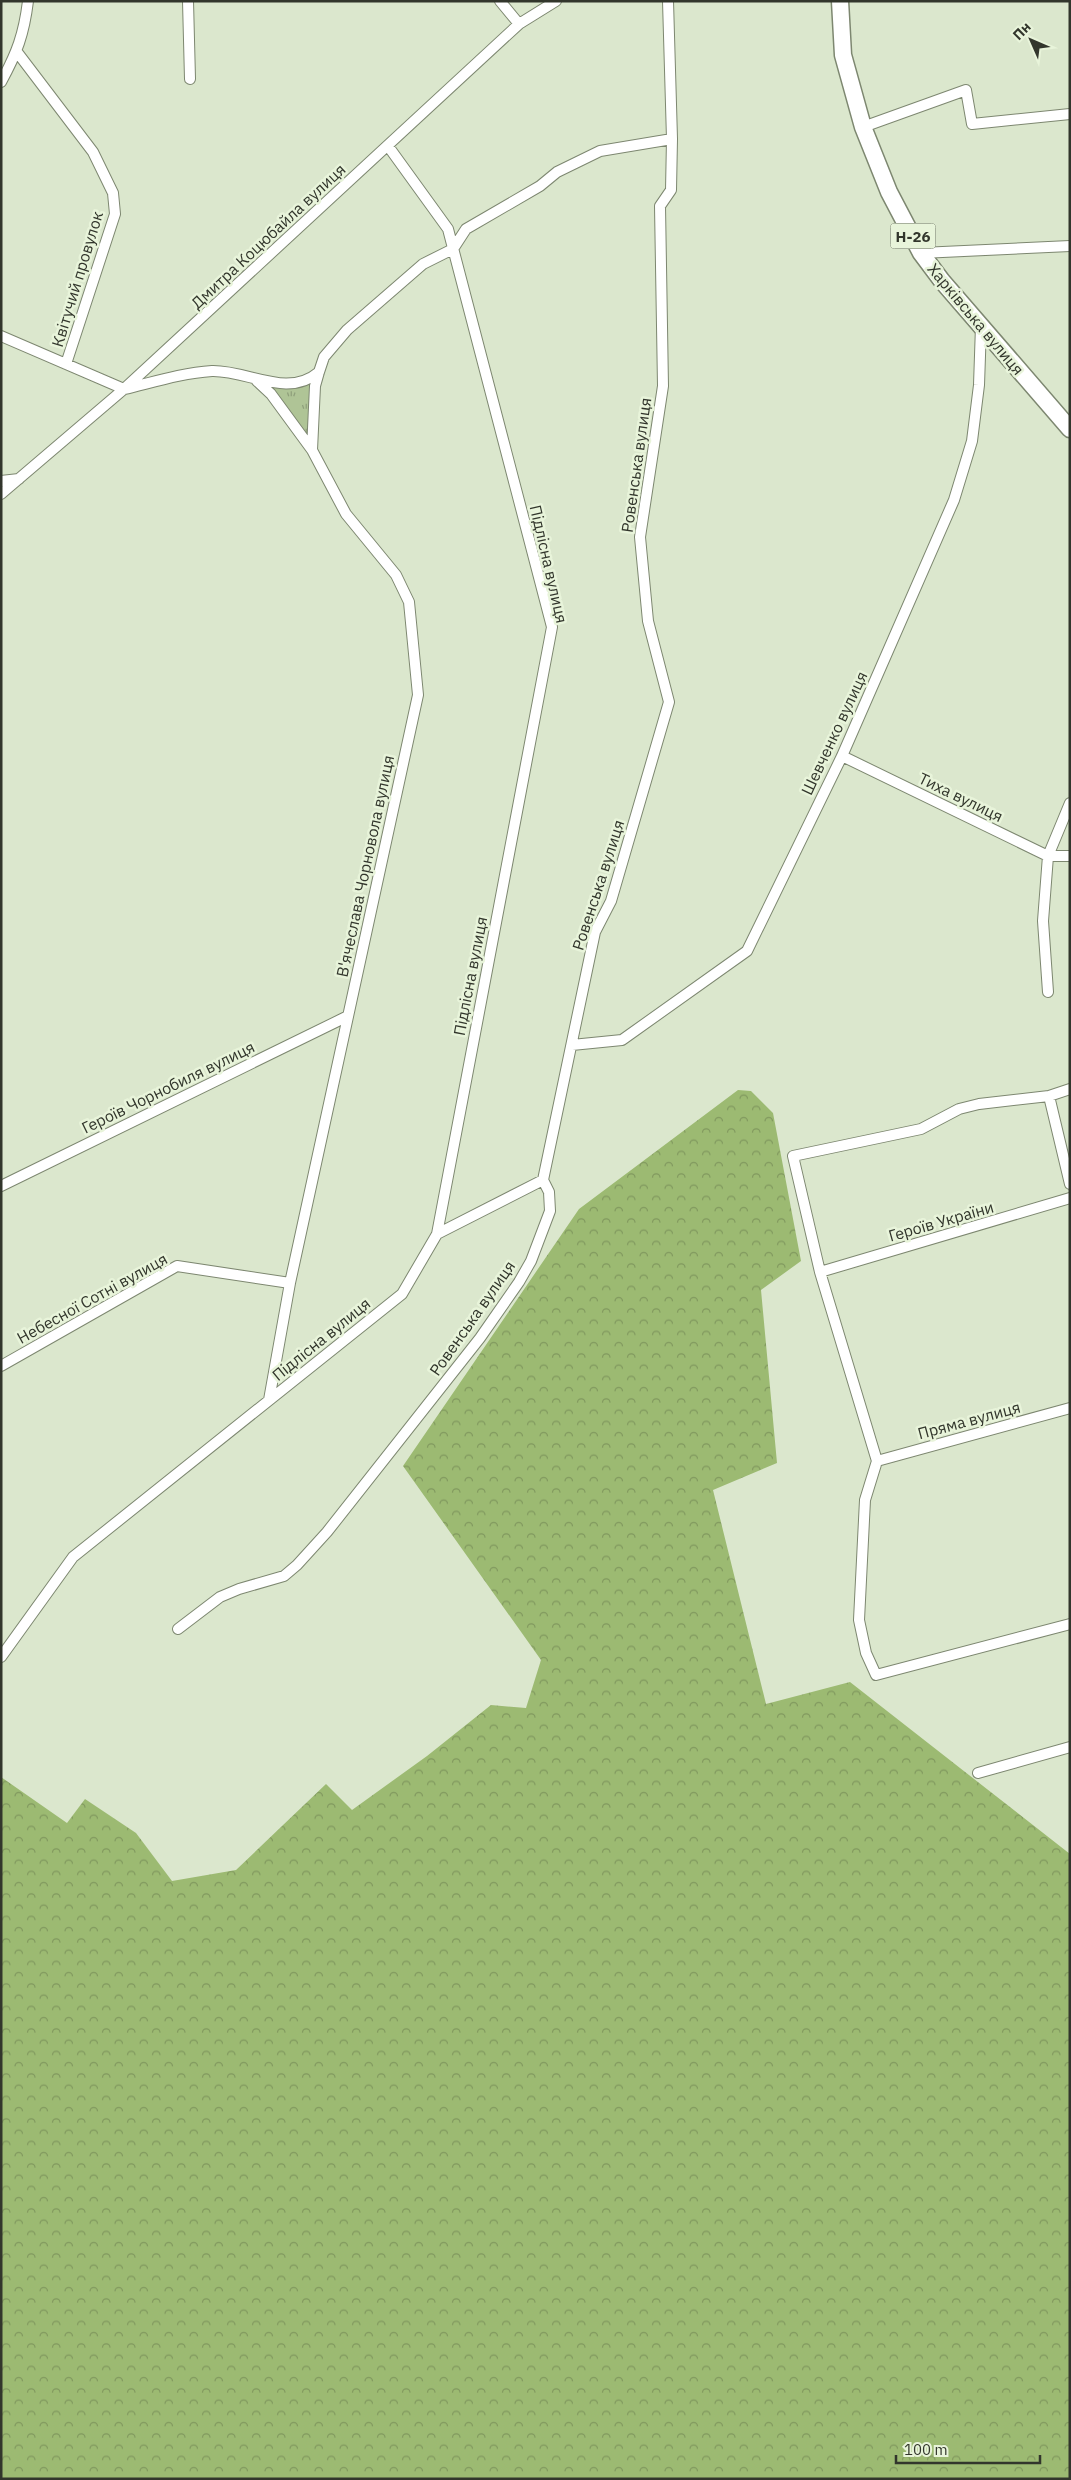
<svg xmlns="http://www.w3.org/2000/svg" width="1071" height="2480" font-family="'IBM Plex Sans',sans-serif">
  <defs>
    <pattern id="grass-tufts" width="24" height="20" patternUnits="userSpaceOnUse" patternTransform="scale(1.25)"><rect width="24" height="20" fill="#afc496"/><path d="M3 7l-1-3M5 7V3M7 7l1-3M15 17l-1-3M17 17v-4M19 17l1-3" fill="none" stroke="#8fa07b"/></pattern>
    <pattern id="forest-crowns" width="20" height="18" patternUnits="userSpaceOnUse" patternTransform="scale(1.25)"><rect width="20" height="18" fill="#9cba72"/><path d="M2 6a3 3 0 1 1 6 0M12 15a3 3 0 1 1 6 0" fill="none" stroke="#80985e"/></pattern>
  </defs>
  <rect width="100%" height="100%" fill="#dbe7cd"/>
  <path fill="url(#grass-tufts)" d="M319,372l-7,78 -55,-69 24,2z"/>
  <path fill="url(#forest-crowns)" d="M738,1090l13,1 22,22 28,148 -40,29 16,173 -64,27 53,214 84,-22 220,172v625h-1069v-702l66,46 18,-24 51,34 36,48 64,-11 90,-86 26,26 75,-54 64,-51 35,3 15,-48 -138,-194 176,-257z"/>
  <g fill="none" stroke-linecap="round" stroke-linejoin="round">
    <g stroke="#7d8770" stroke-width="12">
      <path id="street" d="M188,1l2,78
        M500,1l19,23
        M17,52l76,100 20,41 2,21 -49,150
        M1,82c16,-29 23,-48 27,-81
        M863,127l103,-37 6,34 98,-10
        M921,253l149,-7
        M1,336l123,53
        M257,381l14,13 41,56 34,64 50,61 13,27 9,93 -128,588 -21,117
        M125,389c29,-7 57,-16 87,-18 36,-1 75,28 107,1
        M312,450l3,-64 4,-14 5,-15 23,-27 76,-66 30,-15 13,-20 74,-43 17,-14 43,-21 72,-12
        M1,481l18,-2
        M1,494l123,-105 395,-365 37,-23
        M842,756l206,100h22
        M1048,992l-5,-71 5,-65 22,-53
        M572,1045l50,-5 125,-89 95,-195 112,-256 18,-59 7,-56 2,-59
        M1070,1089l-21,7 -70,8 -20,5 -38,20 -128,27 27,116 57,189 -12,39 -6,120 7,33 10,22 194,-51
        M1049,1096l21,88
        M1,1186l347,-170
        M437,1234l106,-54
        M820,1272l250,-74
        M1,1366l176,-100 113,17
        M877,1461l193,-53
        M178,1629l42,-32 19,-8 45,-13 13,-11 30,-33 153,-194 39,-56 12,-21 19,-50 -1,-19 -6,-12 52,-248 16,-31 58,-199 -21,-81 -8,-84 23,-151 -3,-180 11,-16 1,-51 -4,-138
        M1,1657l72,-100 329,-263 35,-60 115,-607 -104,-398 -60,-83
        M978,1773l92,-26"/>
    </g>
    <g stroke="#7d8770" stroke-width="19">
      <path id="primary" d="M840,1l3,54 20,72 26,65 32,61 21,28 128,148"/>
    </g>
    <use href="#street" stroke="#fff" stroke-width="10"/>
    <use href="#primary" stroke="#fff" stroke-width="16"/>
  </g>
  <g text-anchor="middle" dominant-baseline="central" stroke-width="5" stroke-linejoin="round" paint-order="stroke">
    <rect fill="#e8f4da" stroke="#696f60" stroke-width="1" x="890.5" y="223.5" width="45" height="25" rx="4"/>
    <g font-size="15" font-weight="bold" fill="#32362c">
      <text x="913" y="236">Н-26</text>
    </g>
    <g font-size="16" fill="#32362c" stroke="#e8f4da">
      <text transform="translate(268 236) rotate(-43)">Дмитра Коцюбайла вулиця</text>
      <text transform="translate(77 279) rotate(-73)">Квітучий провулок</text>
      <text transform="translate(976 319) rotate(50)">Харківська вулиця</text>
      <text transform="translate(636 465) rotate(-82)">Ровенська вулиця</text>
      <text transform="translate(549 564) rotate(77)">Підлісна вулиця</text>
      <text transform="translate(834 733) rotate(-65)">Шевченко вулиця</text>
      <text transform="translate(961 797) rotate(26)">Тиха вулиця</text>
      <text transform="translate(365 866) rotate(-78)">В'ячеслава Чорновола вулиця</text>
      <text transform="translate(598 885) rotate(-72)">Ровенська вулиця</text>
      <text transform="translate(470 976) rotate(-79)">Підлісна вулиця</text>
      <text transform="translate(168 1087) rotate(-26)">Героїв Чорнобиля вулиця</text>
      <text transform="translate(941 1221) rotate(-16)">Героїв України</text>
      <text transform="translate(92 1298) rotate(-29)">Небесної Сотні вулиця</text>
      <text transform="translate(472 1318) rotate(-55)">Ровенська вулиця</text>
      <text transform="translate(321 1339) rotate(-39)">Підлісна вулиця</text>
      <text transform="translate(969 1420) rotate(-15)">Пряма вулиця</text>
    </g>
  </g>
  <rect width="1071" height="2480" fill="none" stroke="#32362c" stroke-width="5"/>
  <g transform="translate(1031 40) rotate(315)" stroke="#e8f4da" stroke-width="4" paint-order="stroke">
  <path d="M0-4L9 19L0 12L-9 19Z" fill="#32362c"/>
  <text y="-8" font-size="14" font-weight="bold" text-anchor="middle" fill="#32362c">Пн</text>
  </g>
  <path d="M896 2455v8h144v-8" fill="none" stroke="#32362c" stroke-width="2.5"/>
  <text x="904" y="2455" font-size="15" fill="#32362c" stroke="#e8f4da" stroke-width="4" paint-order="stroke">100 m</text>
</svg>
